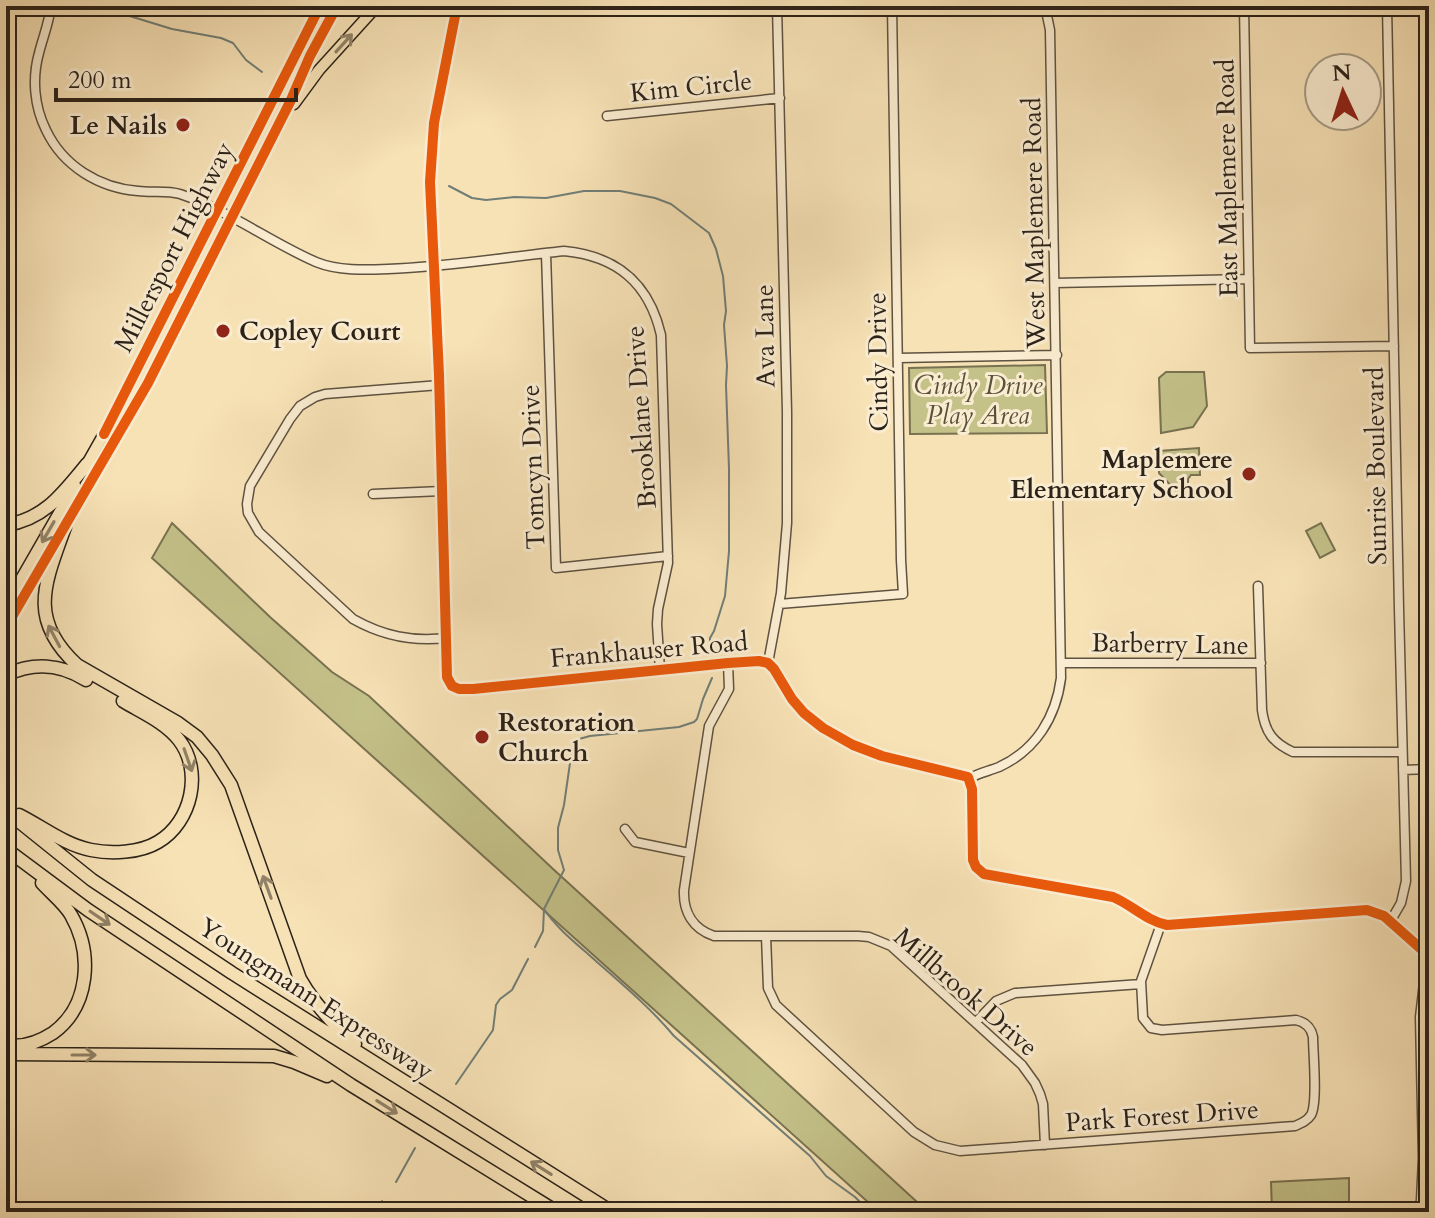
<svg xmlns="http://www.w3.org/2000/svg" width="1435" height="1218" font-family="Cardo,serif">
  <rect width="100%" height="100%" fill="#f7e2b6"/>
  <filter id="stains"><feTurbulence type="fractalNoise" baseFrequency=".0025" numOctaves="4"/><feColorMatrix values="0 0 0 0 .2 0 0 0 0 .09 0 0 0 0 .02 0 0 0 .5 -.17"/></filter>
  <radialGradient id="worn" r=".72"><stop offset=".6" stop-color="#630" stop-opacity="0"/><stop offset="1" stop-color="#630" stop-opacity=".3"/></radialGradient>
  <path fill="#c4c189" stroke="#787251" stroke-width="2" d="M1045,365l2,68 -137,1 -1,-66z
    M1166,372h38l3,34 -14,21 -32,6 -2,-55z
    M1199,448l1,27h-9l-3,4v3l-3,10h-8l-18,-19v-22z
    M172,523l98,94 62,55 37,24 183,172 376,344h-49l-727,-654z
    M1321,523l14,27 -15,8 -14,-27z
    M1349,1178v34h-77l-1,-30z"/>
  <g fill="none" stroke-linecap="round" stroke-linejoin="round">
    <path stroke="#707e77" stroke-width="2" d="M97,6l75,23 49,9 12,5 13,17 16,12
      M449,186l23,12 14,2 28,-3 32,1 38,-7h36l35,7 16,6 38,29 7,16 7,27 3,35 -2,14 3,41 -1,19 3,84v82l-4,45 -11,35 -4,7v14
      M544,909c11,17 29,32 44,45 29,26 60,51 86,82l136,120 16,20 29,21 15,15
      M535,947l8,-16 1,-22 20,-39 -6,-20v-22l6,-23 8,-56 7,-10 11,-3 89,-9 15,-5 3,-3 6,-20 9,-21
      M456,1084l37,-54 3,-25 4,-6 12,-9 16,-31
      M396,1182l19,-34
      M375,1212l7,-11"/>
    <g stroke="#5e5240" stroke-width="11">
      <path id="minor" d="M51,6c-2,17 -8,31 -12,47 -7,25 -5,53 7,77 17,36 53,58 92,61 14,2 28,-1 42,3 48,16 90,48 136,68 22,9 49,8 72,7 59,-2 118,-12 176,-18 53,5 85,32 97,84l7,228 -10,46 -1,15 3,46
        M457,6l-23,117 -4,59 9,193 8,302 5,9 7,3h14l255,-26 31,-2 9,2 6,6 18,30 12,14 19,15 30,17 29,11 86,21 4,12 1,71 3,7 8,7 129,23c19,8 34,24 54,28l200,-15 17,6 45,40
        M1244,6l6,342 144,-2
        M1387,6l12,603 7,272 -5,22 -11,19
        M607,116l173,-18
        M546,253l10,315 112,-12
        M1055,283l194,-4
        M898,358l159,-3
        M440,385l-115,9 -10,3 -15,9 -10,13 -40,67 -3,18 1,9 11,19 94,87c30,17 59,23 93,19
        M373,494l69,-3
        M1258,586l4,124c3,22 11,33 31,42h109
        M779,604l124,-10 -2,-34 -9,-554
        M728,663l1,26 -20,37 -25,164c-1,22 9,39 30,46h144l11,1 22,9 131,119 13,18 5,11 3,10 2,41
        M768,663l13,-70 6,-70v-111l-10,-406
        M1061,663h200
        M1403,770l26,-1
        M970,778c9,-5 19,-7 29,-11 37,-17 57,-50 62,-89l-11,-648 -5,-24
        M625,829l10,13 54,11
        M766,936l2,52 8,17 138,127 21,13 25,6 335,-25c7,-3 12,-5 16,-11 7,-12 2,-63 2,-78 -2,-10 -8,-15 -17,-17l-134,10 -11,-2 -8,-10 -2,-37 20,-57
        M976,1022l20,-21 19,-8 126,-9
        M1419,1212l2,-12 2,-42 -3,-141 4,-34 5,-14"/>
    </g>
    <g stroke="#2b2219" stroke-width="13">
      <path id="major" d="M294,104l25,-34 58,-64
        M83,471l26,-46 211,-419
        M6,605l69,-120
        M6,627l142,-244 142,-281 20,-46 27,-50"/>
    </g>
    <g stroke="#2b2219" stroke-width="15">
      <path id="highway" d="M6,525c39,-6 57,-32 81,-61
        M65,527c-20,56 -38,92 12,138l101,58 19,14 15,18 19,30 69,194c14,25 34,46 55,65
        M6,675c27,-13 55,-11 80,5
        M6,811l86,69 140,93 380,239
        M19,815c24,12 46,30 72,35 20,4 49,3 67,-8 34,-20 45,-71 21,-102 -14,-18 -38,-28 -56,-39
        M6,849l82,61 263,175 206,127
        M6,1045c17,3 33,-3 47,-12 37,-27 40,-80 18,-118 -6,-11 -20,-22 -29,-32
        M6,1054l268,2 20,6 33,14"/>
    </g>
    <use href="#minor" stroke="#faecd0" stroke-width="8"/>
    <use href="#major" stroke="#f7e2b6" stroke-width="10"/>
    <use href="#highway" stroke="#f7e2b6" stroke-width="12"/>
    <g stroke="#faecd0" stroke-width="15">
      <path id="cycleway" d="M457,6l-23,117 -4,59 9,193 8,302 5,9 7,3h14l255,-26 31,-2 9,2 6,6 18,30 12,14 19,15 30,17 29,11 86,21 4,12 1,71 3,7 8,7 129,23c19,8 34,24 54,28l200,-15 17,6 45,40
        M104,434l216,-428
        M6,627l142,-244 142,-281 20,-46 27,-50"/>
    </g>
    <use href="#cycleway" stroke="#e8590c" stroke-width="10"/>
  </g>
  <defs><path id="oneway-shaft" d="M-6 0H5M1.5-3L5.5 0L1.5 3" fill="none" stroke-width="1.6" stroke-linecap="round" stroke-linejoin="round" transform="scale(2)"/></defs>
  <g stroke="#918268">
    <use href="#oneway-shaft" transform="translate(344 43) rotate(-48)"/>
    <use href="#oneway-shaft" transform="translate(48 532) rotate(120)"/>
    <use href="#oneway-shaft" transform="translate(54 636) rotate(-118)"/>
    <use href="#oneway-shaft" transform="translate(188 760) rotate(71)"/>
    <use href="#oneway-shaft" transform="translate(267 887) rotate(-110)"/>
    <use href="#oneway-shaft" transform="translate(100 918) rotate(34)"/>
    <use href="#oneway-shaft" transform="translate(84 1055)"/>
    <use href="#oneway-shaft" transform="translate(387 1107) rotate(32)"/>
    <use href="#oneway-shaft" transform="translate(541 1168) rotate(-148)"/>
  </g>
  <g fill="#8f2418" stroke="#faecd0" stroke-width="3">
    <circle cx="183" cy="125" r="8"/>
    <circle cx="223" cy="331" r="8"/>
    <circle cx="1249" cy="474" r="8"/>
    <circle cx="482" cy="737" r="8"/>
  </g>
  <g text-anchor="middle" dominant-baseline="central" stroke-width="6" stroke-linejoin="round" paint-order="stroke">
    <g font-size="26" fill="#2b2219" stroke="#faecd0">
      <text transform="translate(691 87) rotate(-6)">Kim Circle</text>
      <text transform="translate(1227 178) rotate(-91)">East Maplemere Road</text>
      <text transform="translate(1034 223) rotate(-91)">West Maplemere Road</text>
      <text transform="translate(174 247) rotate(-63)">Millersport Highway</text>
      <text transform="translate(765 336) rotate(-91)">Ava Lane</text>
      <text transform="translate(878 362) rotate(-91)">Cindy Drive</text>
      <text transform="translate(641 417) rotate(-94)">Brooklane Drive</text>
      <text transform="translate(1376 466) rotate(-91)">Sunrise Boulevard</text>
      <text transform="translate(533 467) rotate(-92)">Tomcyn Drive</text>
      <text transform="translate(1170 644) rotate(1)">Barberry Lane</text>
      <text transform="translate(649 650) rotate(-5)">Frankhauser Road</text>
      <text transform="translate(966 992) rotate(41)">Millbrook Drive</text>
      <text transform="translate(316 999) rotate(33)">Youngmann Expressway</text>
      <text transform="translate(1162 1116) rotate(-4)">Park Forest Drive</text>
    </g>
    <g font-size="26" font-weight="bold" fill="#2b2219" stroke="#faecd0" text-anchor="end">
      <text x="167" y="125">Le Nails</text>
      <text x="239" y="331" text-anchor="start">Copley Court</text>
      <text x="1233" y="459">Maplemere<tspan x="1233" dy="30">Elementary School</tspan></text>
      <text x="498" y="722" text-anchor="start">Restoration<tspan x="498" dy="30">Church</tspan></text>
    </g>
    <g font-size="26" font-style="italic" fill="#59523b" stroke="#faecd0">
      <text x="978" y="385">Cindy Drive<tspan x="978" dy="30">Play Area</tspan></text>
    </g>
  </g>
  <rect width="1435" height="1218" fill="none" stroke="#f7e2b6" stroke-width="32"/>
  <rect x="8" y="8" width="1419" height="1202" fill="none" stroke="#2b2219" stroke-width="4"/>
  <rect x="16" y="16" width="1403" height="1186" fill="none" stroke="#2b2219" stroke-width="2"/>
  <g transform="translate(1343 92) rotate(356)"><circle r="38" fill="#faecd0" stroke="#a79b87" stroke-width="2"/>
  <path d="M0-6L14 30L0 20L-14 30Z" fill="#8f2418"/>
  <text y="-12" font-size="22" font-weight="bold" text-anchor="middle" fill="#2b2219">N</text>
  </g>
  <path d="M56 88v12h240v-12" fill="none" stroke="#2b2219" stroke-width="4"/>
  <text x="68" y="88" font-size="24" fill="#2b2219" stroke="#faecd0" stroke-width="6" paint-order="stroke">200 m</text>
  <rect width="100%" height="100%" filter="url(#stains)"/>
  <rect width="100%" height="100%" fill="url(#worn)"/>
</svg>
